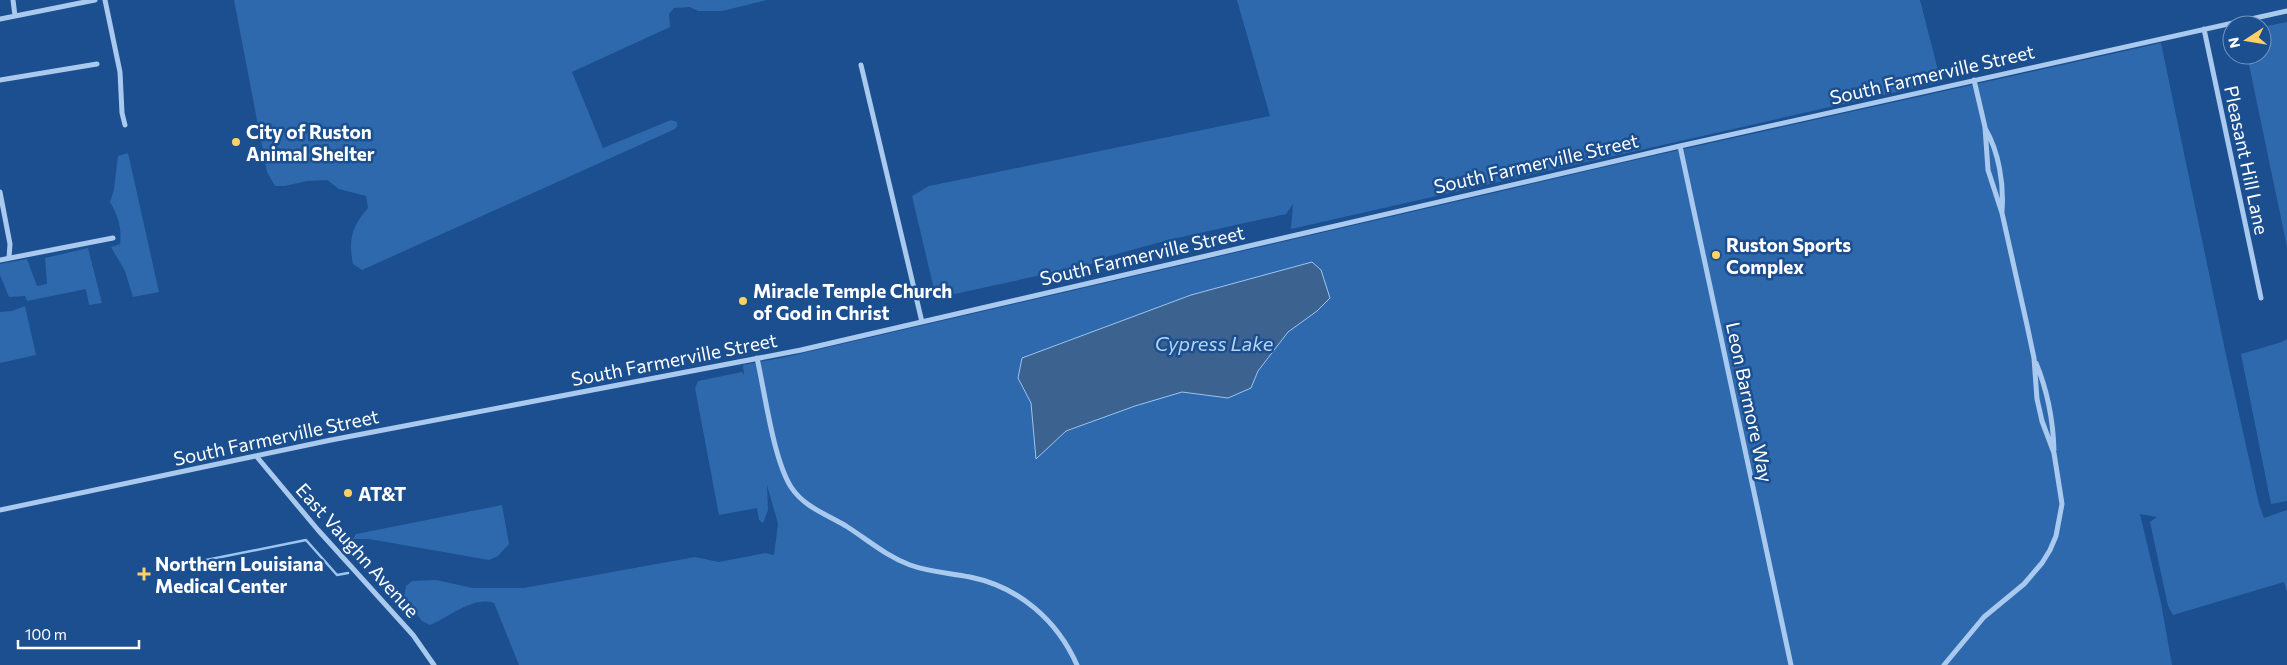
<svg xmlns="http://www.w3.org/2000/svg" width="2287" height="665" font-family="Commissioner,sans-serif">
  <rect width="100%" height="100%" fill="#1b4f8f"/>
  <path fill="#2e69ad" d="M234,0h533l-45,11h-24l-8,-4 -16,1 -5,6 1,13 -98,45 31,76 68,-28 6,2v4l-2,3 -313,141 -9,-6c-5,-24 -1,-38 15,-56l-2,-12 -27,-7 -12,-9 -20,1 -22,5h-10l-8,-14z
    M1237,0h683l21,82 -650,147 2,-25 -7,10 -118,26 -62,17v4l-170,37 -24,-102 17,-10 341,-70z
    M2287,22v225l-40,-192h15v-28z
    M2161,43l65,312 33,149 5,14 23,-8v82l-3,-10 -111,33 -5,-9 -18,-84 7,-5 -17,-3 21,89 11,62h-1653l-25,-62c-21,-7 -44,14 -64,22l-8,-4 -18,-24 2,-11 6,-5 24,-1 37,8h51l171,-31 24,5 46,-9 9,2 4,-31 -11,-39 1,25 -5,13 -4,-3 -2,-12 -38,7 -24,-127 3,-7 44,-9 2,3 -1,-10 43,-8 871,-202z
    M128,153l31,139 -26,5 -8,-26 -14,-24 9,-3c2,-16 -2,-28 -10,-42l4,-13 4,-33z
    M88,248l14,55 -13,2 -3,-16 -59,12 -2,-5 -16,1 -9,-22v-11l27,-5 10,27 10,-2 -2,-26z
    M25,306l11,49 -36,8v-51l12,-1z
    M2287,339v162l-16,3 -30,-150 41,-12z
    M502,505l7,39 -11,12 -9,4 -120,-21h-16l3,-5z"/>
  <path fill="#3c6290" stroke="#9cc4f0" d="M1312,262l9,8 9,28 -13,13 -29,21 -30,39 -7,17 -23,10 -46,-6 -47,14 -69,25 -30,28 -5,-56 -13,-25 4,-20 169,-63z"/>
  <g fill="none" stroke-linecap="round" stroke-linejoin="round">
    <path stroke="#9cc4f0" stroke-width="2.5" d="M206,560l100,-20 31,35 11,-2"/>
    <path stroke="#a9c9ee" stroke-width="5" d="M13,0l2,16
      M105,0l15,72 2,41 3,12
      M0,19l95,-19
      M2204,29l57,269
      M861,65l61,257
      M0,80l97,-16
      M1985,128c14,24 19,56 17,83
      M1680,146l111,519
      M0,192l10,52 -1,14
      M0,260l113,-22
      M757,358c8,35 16,100 34,129 13,20 35,27 55,39 22,14 40,30 64,39 19,7 40,8 60,12 49,10 87,43 107,88
      M2036,363c12,29 17,56 18,87
      M257,457l61,73 95,105 21,30
      M0,510l331,-70 470,-90 879,-204 607,-135
      M1944,665l40,-48 40,-33 18,-21 8,-13 6,-14 6,-32 -8,-51 -12,-32 -5,-22 -3,-41 -7,-33 -25,-112 -14,-43 -3,-43 -11,-47"/>
  </g>
  <g fill="#ffd166" stroke="#1b4f8f" stroke-width="2">
    <circle cx="236" cy="142" r="5"/>
    <circle cx="1716" cy="255" r="5"/>
    <circle cx="743" cy="301" r="5"/>
    <circle cx="348" cy="493" r="5"/>
    <path d="M141.5 566.5h5v5h5v5h-5v5h-5v-5h-5v-5h5z"/>
  </g>
  <g text-anchor="middle" dominant-baseline="central" stroke-width="5" stroke-linejoin="round" paint-order="stroke">
    <g font-size="19" fill="#fff" stroke="#1b4f8f">
      <text transform="translate(1932 74) rotate(-13)">South Farmerville Street</text>
      <text transform="translate(2247 160) rotate(78)">Pleasant Hill Lane</text>
      <text transform="translate(1536 163) rotate(-13)">South Farmerville Street</text>
      <text transform="translate(1142 255) rotate(-13)">South Farmerville Street</text>
      <text transform="translate(674 359) rotate(-11)">South Farmerville Street</text>
      <text transform="translate(1750 402) rotate(78)">Leon Barmore Way</text>
      <text transform="translate(276 437) rotate(-12)">South Farmerville Street</text>
      <text transform="translate(358 550) rotate(48)">East Vaughn Avenue</text>
    </g>
    <g font-size="19" font-weight="bold" fill="#fff" stroke="#1b4f8f" text-anchor="start">
      <text x="246" y="131">City of Ruston<tspan x="246" dy="22">Animal Shelter</tspan></text>
      <text x="1726" y="244">Ruston Sports<tspan x="1726" dy="22">Complex</tspan></text>
      <text x="753" y="290">Miracle Temple Church<tspan x="753" dy="22">of God in Christ</tspan></text>
      <text x="358" y="493">AT&amp;T</text>
      <text x="155" y="563">Northern Louisiana<tspan x="155" dy="22">Medical Center</tspan></text>
    </g>
    <g font-size="20" font-style="italic" fill="#b5d3f5" stroke="#1b4f8f">
      <text x="1214" y="343">Cypress Lake</text>
    </g>
  </g>
  <g transform="translate(2247 40) rotate(258)"><circle r="24" fill="#1b4f8f" stroke="#7695bc"/>
  <path d="M0-4L9 19L0 12L-9 19Z" fill="#ffd166"/>
  <text y="-8" font-size="14" font-weight="bold" text-anchor="middle" fill="#ffffff">N</text>
  </g>
  <path d="M18 640v8h121v-8" fill="none" stroke="#ffffff" stroke-width="2.5"/>
  <text x="25" y="640" font-size="15" fill="#ffffff" stroke="#1b4f8f" stroke-width="4" paint-order="stroke">100 m</text>
</svg>
